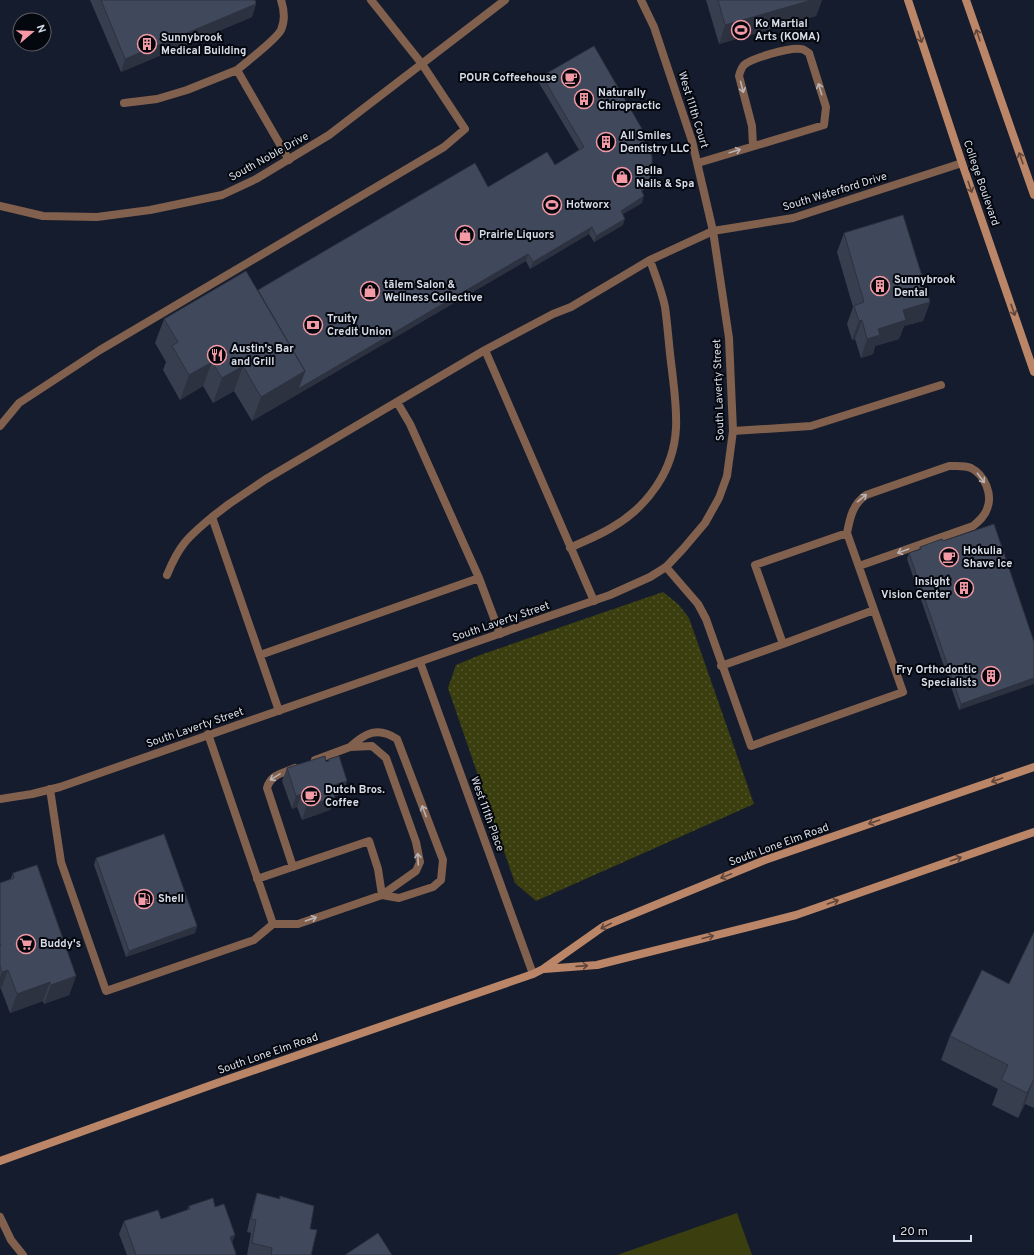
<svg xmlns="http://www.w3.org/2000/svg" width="1034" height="1255" font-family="Overpass,sans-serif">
  <defs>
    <pattern id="grass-dots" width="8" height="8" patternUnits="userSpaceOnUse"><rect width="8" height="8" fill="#3b3e0e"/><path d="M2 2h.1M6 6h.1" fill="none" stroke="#575931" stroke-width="1.8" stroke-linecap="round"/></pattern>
  </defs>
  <rect width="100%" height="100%" fill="#151c2d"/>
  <path fill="url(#grass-dots)" d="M663,592l15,12 11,14 65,186 -218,97 -21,-18 -67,-195 8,-23 24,-10z"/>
  <path fill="#3b3e0e" d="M737,1213l15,42h-135z"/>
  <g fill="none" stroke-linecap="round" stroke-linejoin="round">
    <path stroke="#81604d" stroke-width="8" d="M281,0c3,9 4,21 0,30 -5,10 -35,32 -44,40l52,90
      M124,103l33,-4 30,-9 50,-20
      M698,163l126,-38 2,-18 -17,-54c-2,-1 -5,-4 -8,-4 -11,-2 -49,9 -57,16 -3,3 -4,7 -5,11l13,50 1,20
      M485,350l109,251
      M397,402l13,22 69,154 21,56
      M0,426l19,-23 81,-53 344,-203 21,-18 -43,-65 -51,-64
      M733,431l78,-5 130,-41
      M847,533c3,-16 6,-29 19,-38l83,-29c8,0 15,-1 22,2 14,7 22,27 16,41 -2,7 -8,12 -14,17l-114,40
      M570,548c14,-7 28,-12 41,-20 37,-21 63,-58 65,-100 1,-20 -2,-39 -4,-58 -3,-21 -4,-42 -7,-63 -3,-16 -10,-32 -15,-47
      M666,567l32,37 8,15 45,127 152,-54 -56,-159 -92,32 28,79 -62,22
      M167,575c12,-30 21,-38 45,-58
      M783,644l91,-34
      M260,655l219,-77
      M279,711l-67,-194 17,-13 37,-25 219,-129 68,-36 18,-7 79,-47 63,-29
      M50,789l11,73 45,129 148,-51 19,-16 -65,-190
      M293,867l-26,-79c4,-14 16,-15 28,-20
      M257,879l112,-38 9,28 4,26 17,3 34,-11 8,-7 2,-20 -46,-121c-19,-13 -32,-6 -47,8
      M273,924h25l84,-29 34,-24 4,-9 -4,-20 -30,-84 -14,-12 -22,1 -35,13"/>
    <path stroke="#81604d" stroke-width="8" d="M0,206l43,10 54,1 53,-7 72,-15 34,-16 73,-44 176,-135
      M713,231l80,-13 169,-55
      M420,662l113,312
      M0,799l32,-5 28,-7 550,-192 40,-18 16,-10 17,-18 22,-26 14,-25 8,-22 6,-45 -4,-93 -16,-107 -21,-90 -38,-114 -13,-27
      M0,1217l11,23 12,15"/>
    <path stroke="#bb8667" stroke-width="8" d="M908,0l54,163 72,209
      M966,0l68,195
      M544,969l53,-4 199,-50 238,-83
      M0,1161l217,-78 316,-109 10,-5 61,-43 161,-66 269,-93"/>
  </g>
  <path fill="#373e4e" d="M90,0h165l1,4 -4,13 -131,55z
    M706,0h116l-6,16 -97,28z
    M542,76l100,53 -2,6 10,43 -3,6 -5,8v11l-19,11v11l-29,17 -5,-8 -59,35 -4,-8 -274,160 -18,-30 -21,12 -10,-17 -23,14 -17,-30 3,-8 -11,-19 9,-24 94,-29 230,-103 67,-22 24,-15 -40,-67z
    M844,233l86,69 -7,19 -19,5 -5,13 -24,7 -2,8 -12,4 -6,-19 -3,1 -5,-16 6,-17 -16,-55z
    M943,541l91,101 -75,68 -52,-151 2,-6 10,-4 1,-2z
    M329,759l18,22 -5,13 -7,2v1l-5,13 -28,10 -5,-13 -5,2 -10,-28 5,-13 39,-6 2,-1z
    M96,858l101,68 -2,7 -69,24 -32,-92z
    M13,873l63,103 -7,19 -25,9 -1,-3 -33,12 -9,-24h-1v-106l10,-3z
    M1034,932v176l-9,-4 -7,14 -26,-13 6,-16 -57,-29 9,-24 59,-52z
    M257,1193l22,6 1,-3 30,33 1,26h-64l4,-22 -4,-1 6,-26z
    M189,1206l26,1 20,28 -3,7 4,13h-109l-8,-21 5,-13 37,-2 26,-9z"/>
  <path fill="#2d3240" d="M812,0h10l-6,16 -97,28 6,-19z
    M256,4l-4,13 -131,55 4,-13z
    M642,129l-2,7 -1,-5z
    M650,178l-3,6 -9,12 3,-6z
    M644,196l-2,7 -24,14 3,-6z
    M625,219l-2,6 -29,17 2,-6z
    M592,227l-3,7 -59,35 3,-7z
    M528,254l-2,7 -274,160 9,-24 44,-26z
    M930,302l-7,19 -19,5 -5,13 -24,7 -2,8 -12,4 6,-19 11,-10 25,-19z
    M862,320l-7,19 -3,1 7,-19z
    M212,362l-9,24 -23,14 9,-25z
    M243,366l-9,25 -21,12 9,-25z
    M1034,678v6l-75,26 2,-6z
    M347,781l-5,13 -16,5 5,-13z
    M302,794l-5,13 -5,2 4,-13z
    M335,797l-5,13 -28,10 4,-13z
    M197,926l-2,7 -69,24 3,-6z
    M8,970l-7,19h-1v-12l2,-5z
    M76,976l-7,19 -25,9 7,-19z
    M50,982l-7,19 -33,12 7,-19z
    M1034,1079l-9,25 -7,14 9,-25z
    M235,1235l-5,13v-11z"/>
  <path fill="#40485b" stroke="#2d3240" d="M101,0h154l1,4 -131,55z
    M718,0h94l-87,25z
    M594,46l48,83 -3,2 11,21 2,5v11l-2,10 -9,12 3,6 -23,15 4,8 -29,17 -4,-9 -59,35 -5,-8 -230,135 7,-18 -47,-81 217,-127 13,24 59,-35 8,13 29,-18 -42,-71z
    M903,215l27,87 -27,8 3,10 -28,9 2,6 -13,4 -5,-19 -3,1 -5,-15 10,-4 -20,-69z
    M246,271l59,100 -44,26 -18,-31 -21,12 -10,-16 -23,13 -17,-29 6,-4 -14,-23z
    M994,524l40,118v36l-73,26 -52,-151 12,-4 -1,-2 22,-8 1,2z
    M325,756l1,6 3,-1v-2l10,-3 8,25 -16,5 4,11 -29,10 -4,-13 -6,2 -9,-28z
    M164,834l33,92 -68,25 -33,-93z
    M37,865l39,111 -25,9 -1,-3 -33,12 -9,-24 -6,2 -2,-6v-21h1l-1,-2v-60l14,-5 -1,-5z
    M1034,932v147l-7,14 -26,-13 7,-15 -58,-29 32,-66 27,14z
    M257,1193l23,6v-3l34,10 -4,23 7,1 -6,25h-40l1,-7 -20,-5 4,-23 -5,-1z
    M213,1198l2,9 9,-3 11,31 -5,2 6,17 -1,1h-99l-12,-34 34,-11 3,9 29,-10 -1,-3z
    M378,1233l14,22h-47z"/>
  <defs><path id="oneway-shaft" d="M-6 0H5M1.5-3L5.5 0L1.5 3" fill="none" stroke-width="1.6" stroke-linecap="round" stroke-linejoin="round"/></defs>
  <g stroke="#60463a">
    <use href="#oneway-shaft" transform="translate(978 35) rotate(-109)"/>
    <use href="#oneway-shaft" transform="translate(920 37) rotate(72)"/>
    <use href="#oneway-shaft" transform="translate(1021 158) rotate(-109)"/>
    <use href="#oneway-shaft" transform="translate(970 187) rotate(71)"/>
    <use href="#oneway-shaft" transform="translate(1013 310) rotate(71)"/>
    <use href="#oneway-shaft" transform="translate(997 780) rotate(161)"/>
    <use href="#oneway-shaft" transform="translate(874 822) rotate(161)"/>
    <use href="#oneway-shaft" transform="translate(956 859) rotate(-19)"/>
    <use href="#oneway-shaft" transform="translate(726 876) rotate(158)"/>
    <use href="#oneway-shaft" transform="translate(833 902) rotate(-19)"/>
    <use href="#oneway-shaft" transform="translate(606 926) rotate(153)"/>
    <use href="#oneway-shaft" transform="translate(708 937) rotate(-14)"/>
    <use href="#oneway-shaft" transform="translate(582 966) rotate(-4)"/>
  </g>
  <g stroke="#b9b1b2">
    <use href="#oneway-shaft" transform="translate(742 87) rotate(75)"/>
    <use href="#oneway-shaft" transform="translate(820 89) rotate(-107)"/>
    <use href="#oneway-shaft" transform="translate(735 151) rotate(-17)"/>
    <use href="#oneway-shaft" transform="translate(981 478) rotate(53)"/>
    <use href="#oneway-shaft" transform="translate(862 498) rotate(-39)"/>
    <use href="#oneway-shaft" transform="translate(903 551) rotate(160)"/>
    <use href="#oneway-shaft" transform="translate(275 777) rotate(148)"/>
    <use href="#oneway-shaft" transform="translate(424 811) rotate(-111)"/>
    <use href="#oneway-shaft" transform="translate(418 859) rotate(-93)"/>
    <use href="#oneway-shaft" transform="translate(311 919) rotate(-19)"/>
  </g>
  <defs>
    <g id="stadium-ring" transform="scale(1)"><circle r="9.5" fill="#05070e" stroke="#f49aa5" stroke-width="1.5"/><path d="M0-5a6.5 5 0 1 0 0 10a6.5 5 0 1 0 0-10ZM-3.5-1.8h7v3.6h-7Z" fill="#f49aa5"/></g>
    <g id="building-ring" transform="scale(1)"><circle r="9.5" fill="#05070e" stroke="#f49aa5" stroke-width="1.5"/><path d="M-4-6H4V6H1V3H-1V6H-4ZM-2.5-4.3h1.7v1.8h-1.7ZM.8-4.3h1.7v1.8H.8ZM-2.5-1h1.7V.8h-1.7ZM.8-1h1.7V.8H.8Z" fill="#f49aa5"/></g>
    <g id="cafe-ring" transform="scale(1)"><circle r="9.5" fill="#05070e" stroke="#f49aa5" stroke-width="1.5"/><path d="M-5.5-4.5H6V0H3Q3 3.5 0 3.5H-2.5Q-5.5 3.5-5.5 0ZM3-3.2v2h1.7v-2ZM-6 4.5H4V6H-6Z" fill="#f49aa5"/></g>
    <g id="shop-ring" transform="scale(1)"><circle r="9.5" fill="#05070e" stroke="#f49aa5" stroke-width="1.5"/><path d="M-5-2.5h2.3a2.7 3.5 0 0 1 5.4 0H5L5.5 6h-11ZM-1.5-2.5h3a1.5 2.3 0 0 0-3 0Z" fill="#f49aa5"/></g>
    <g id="bank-ring" transform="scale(1)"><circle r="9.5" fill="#05070e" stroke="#f49aa5" stroke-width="1.5"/><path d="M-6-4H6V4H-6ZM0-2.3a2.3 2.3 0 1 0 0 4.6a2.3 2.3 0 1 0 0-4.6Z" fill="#f49aa5"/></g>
    <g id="restaurant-ring" transform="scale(1)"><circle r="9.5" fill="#05070e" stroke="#f49aa5" stroke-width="1.5"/><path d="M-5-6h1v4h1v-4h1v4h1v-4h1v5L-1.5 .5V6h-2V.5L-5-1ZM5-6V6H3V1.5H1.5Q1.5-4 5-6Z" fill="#f49aa5"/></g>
    <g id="fuel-ring" transform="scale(1)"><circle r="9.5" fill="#05070e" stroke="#f49aa5" stroke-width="1.5"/><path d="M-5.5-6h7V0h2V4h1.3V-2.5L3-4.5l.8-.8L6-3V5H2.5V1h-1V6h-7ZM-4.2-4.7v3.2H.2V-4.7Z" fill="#f49aa5"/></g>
    <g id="supermarket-ring" transform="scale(1)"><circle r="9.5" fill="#05070e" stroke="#f49aa5" stroke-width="1.5"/><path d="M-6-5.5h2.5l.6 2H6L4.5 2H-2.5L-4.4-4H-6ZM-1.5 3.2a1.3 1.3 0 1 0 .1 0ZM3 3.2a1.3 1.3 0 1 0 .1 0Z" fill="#f49aa5"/></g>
  </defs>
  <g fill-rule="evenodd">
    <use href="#stadium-ring" x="741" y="30"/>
    <use href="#building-ring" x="147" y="44"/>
    <use href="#cafe-ring" x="571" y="78"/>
    <use href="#building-ring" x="584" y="99"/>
    <use href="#building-ring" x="606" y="142"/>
    <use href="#shop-ring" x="622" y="177"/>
    <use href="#stadium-ring" x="552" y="205"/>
    <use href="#shop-ring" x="465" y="235"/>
    <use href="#building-ring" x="880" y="286"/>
    <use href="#shop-ring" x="370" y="291"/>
    <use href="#bank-ring" x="313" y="325"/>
    <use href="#restaurant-ring" x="217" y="355"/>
    <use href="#cafe-ring" x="949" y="557"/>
    <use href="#building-ring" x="964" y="588"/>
    <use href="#building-ring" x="991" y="676"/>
    <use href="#cafe-ring" x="311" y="796"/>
    <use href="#fuel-ring" x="144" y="899"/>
    <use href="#supermarket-ring" x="26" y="944"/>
  </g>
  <g text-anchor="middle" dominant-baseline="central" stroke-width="4" stroke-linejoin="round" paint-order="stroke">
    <g font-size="11" font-weight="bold" fill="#d7dde8" stroke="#05070e" text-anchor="start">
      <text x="755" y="24">Ko Martial<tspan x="755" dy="13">Arts (KOMA)</tspan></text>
      <text x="161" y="38">Sunnybrook<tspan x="161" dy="13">Medical Building</tspan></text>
      <text x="557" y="78" text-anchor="end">POUR Coffeehouse</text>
      <text x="598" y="93">Naturally<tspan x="598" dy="13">Chiropractic</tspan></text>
      <text x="620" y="136">All Smiles<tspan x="620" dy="13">Dentistry LLC</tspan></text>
      <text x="636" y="171">Bella<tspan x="636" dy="13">Nails &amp; Spa</tspan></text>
      <text x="566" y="205">Hotworx</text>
      <text x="479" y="235">Prairie Liquors</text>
      <text x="894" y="280">Sunnybrook<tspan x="894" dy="13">Dental</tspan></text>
      <text x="384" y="285">tālem Salon &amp;<tspan x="384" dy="13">Wellness Collective</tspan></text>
      <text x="327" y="319">Truity<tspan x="327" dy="13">Credit Union</tspan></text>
      <text x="231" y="349">Austin's Bar<tspan x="231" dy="13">and Grill</tspan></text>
      <text x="963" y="551">Hokulia<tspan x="963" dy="13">Shave Ice</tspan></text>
      <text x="950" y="582" text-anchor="end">Insight<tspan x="950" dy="13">Vision Center</tspan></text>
      <text x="977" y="670" text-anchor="end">Fry Orthodontic<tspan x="977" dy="13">Specialists</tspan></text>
      <text x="325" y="790">Dutch Bros.<tspan x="325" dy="13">Coffee</tspan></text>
      <text x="158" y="899">Shell</text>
      <text x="40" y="944">Buddy's</text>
    </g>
    <g font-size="11" fill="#d7dde8" stroke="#05070e">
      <text transform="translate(693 110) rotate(73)">West 111th Court</text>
      <text transform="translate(269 157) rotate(-29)">South Noble Drive</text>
      <text transform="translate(981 183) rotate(71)">College Boulevard</text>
      <text transform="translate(835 192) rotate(-17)">South Waterford Drive</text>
      <text transform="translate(719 390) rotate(-92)">South Laverty Street</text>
      <text transform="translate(501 622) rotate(-19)">South Laverty Street</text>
      <text transform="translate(195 728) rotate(-19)">South Laverty Street</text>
      <text transform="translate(487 814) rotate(70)">West 111th Place</text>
      <text transform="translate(779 845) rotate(-20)">South Lone Elm Road</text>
      <text transform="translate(268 1054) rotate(-19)">South Lone Elm Road</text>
    </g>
  </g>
  <g transform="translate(32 32) rotate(71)"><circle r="19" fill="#05070e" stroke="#595d65"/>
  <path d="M0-3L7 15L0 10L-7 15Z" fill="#f49aa5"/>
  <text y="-6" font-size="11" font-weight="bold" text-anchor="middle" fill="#d7dde8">N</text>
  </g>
  <path d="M894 1235v6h77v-6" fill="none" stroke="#d7dde8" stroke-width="2"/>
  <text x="900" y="1235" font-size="12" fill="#d7dde8" stroke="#05070e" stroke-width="3" paint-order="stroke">20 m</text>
</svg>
